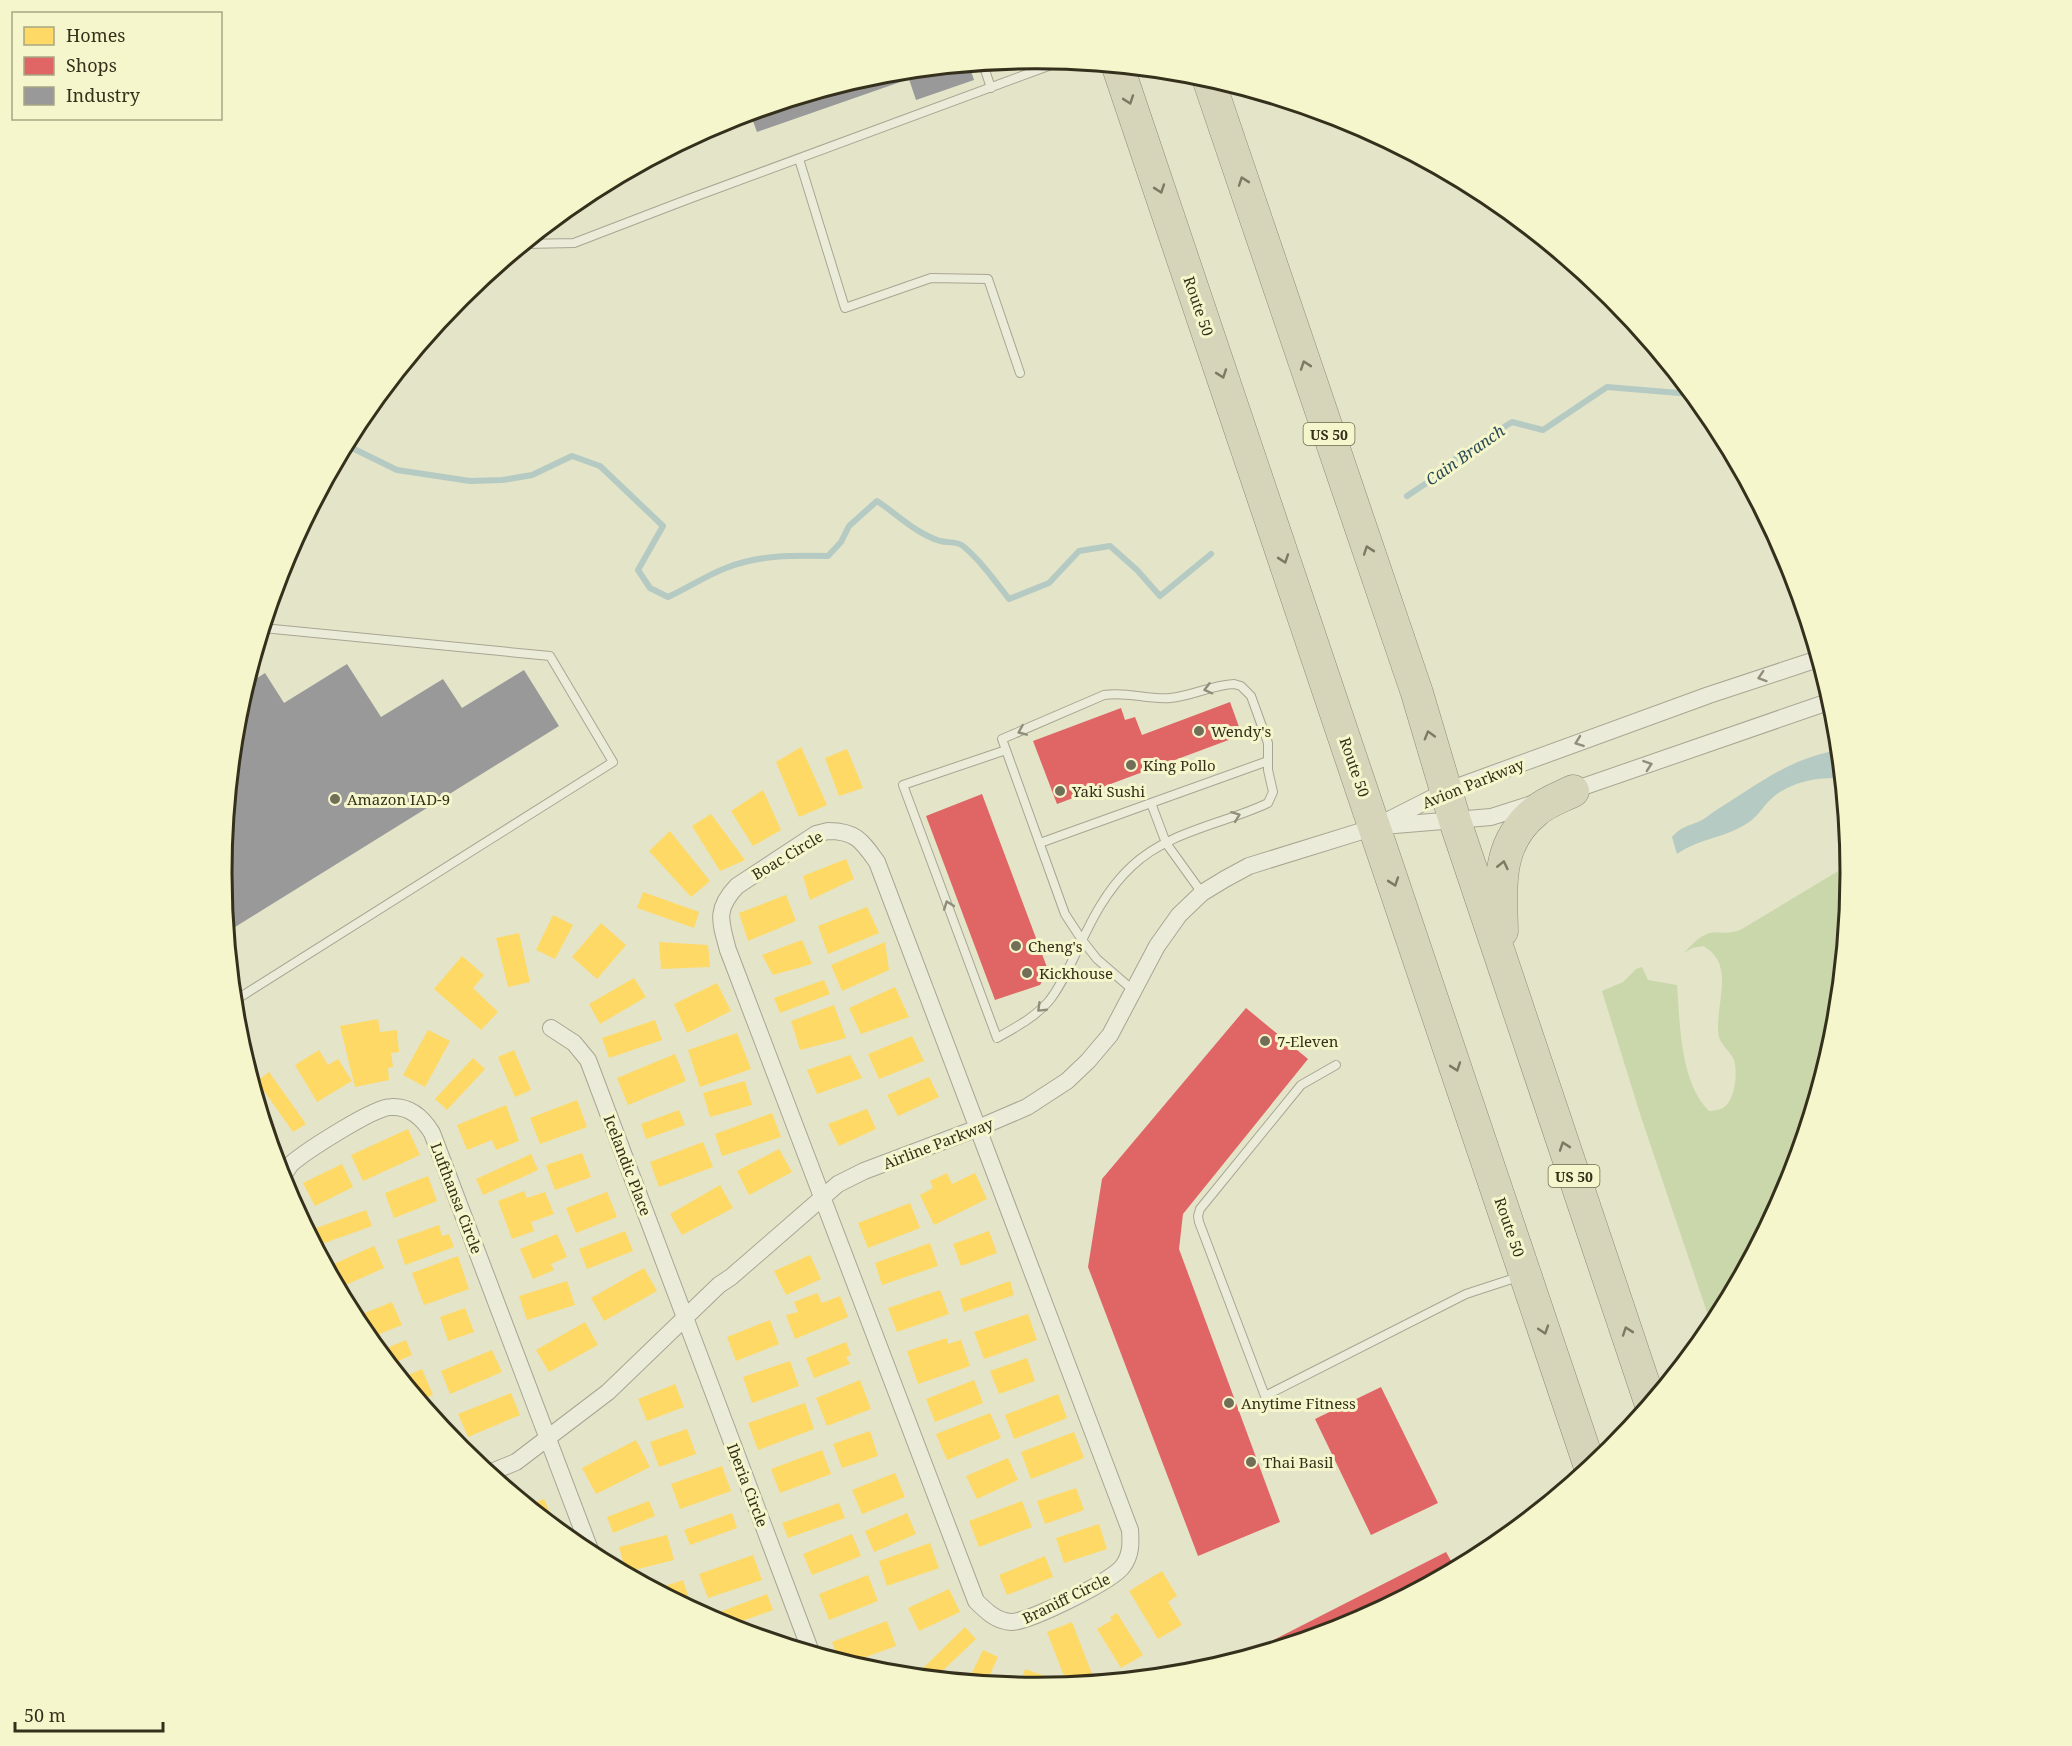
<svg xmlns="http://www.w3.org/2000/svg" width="2072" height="1746" font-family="'Noto Serif',serif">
  <rect width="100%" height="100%" fill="#e3e4c8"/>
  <path fill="#c9d7aa" d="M1850,864v9l-15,159 -47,153 -76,142 -71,-210 -39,-126 21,-9 13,-13 6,-2 6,13 29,5c3,39 3,97 32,126 4,0 10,-1 14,-3 12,-8 15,-34 11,-48 -3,-8 -13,-15 -15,-23 -6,-30 19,-72 -16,-91l-11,2 -8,5c7,-7 14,-16 23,-19 10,-4 20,2 35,-5z"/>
  <path fill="#b5cac2" d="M1838,750l3,28c-26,-1 -54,4 -73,24 -6,6 -11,15 -19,20 -22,16 -50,16 -72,32l-5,-17c8,-10 17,-11 28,-16 5,-2 10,-7 15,-10 44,-27 71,-51 123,-61z"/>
  <path fill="#ffd966" d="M801,747l26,58 -28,12 -23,-55z
    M847,749l16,39 -24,8 -14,-38z
    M763,790l18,40 -28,16 -22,-35z
    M711,814l34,46 -25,11 -28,-45z
    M670,831l40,50 -19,16 -42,-46z
    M846,859l8,20 -44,21 -7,-24z
    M643,892l56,20 -5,16 -57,-20z
    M786,895l10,26 -48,20 -9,-28z
    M867,907l12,26 -51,21 -10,-28z
    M553,915l20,10 -18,34 -19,-9z
    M601,923l25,22 -29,34 -25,-22z
    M519,933l11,49 -22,5 -12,-49z
    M802,940l10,24 -39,11 -11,-20z
    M659,942l49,3 2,22 -49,2z
    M885,942l4,28 -47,21 -11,-26z
    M462,956l22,19 -11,13 25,24 -17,18 -47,-41z
    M634,978l12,19 -46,27 -11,-20z
    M824,980l6,14 -50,19 -6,-15z
    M717,983l14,28 -44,22 -13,-29z
    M895,987l14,30 -48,17 -12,-26z
    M834,1005l12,33 -46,12 -9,-29z
    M378,1019l2,13 17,-2 2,22 -8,1 2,14 -5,1 1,12 -34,7 -15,-61z
    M655,1020l7,20 -53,18 -7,-20z
    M428,1030l22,11 -25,46 -22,-12z
    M737,1033l14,36 -51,18 -12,-37z
    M912,1036l12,25 -45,18 -11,-25z
    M319,1050l9,15 10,-6 14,22 -35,21 -22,-37z
    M514,1050l17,40 -16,7 -17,-40z
    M675,1054l11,27 -58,24 -11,-27z
    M850,1055l12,23 -45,16 -10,-24z
    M473,1058l12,11 -38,41 -12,-11z
    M269,1072l37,52 -13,8 -36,-51z
    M929,1077l10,20 -41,19 -11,-21z
    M745,1081l7,24 -42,12 -7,-24z
    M577,1100l10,27 -47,17 -10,-26z
    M506,1105l13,36 -23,9 -4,-10 -25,10 -10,-25z
    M867,1109l9,20 -37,17 -11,-22z
    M679,1110l6,15 -39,14 -5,-15z
    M772,1113l9,24 -59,19 -7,-22z
    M266,1129l14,14 -7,7z
    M408,1129l12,26 -57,26 -12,-26z
    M703,1142l10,25 -54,20 -9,-25z
    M779,1149l13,23 -43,23 -12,-24z
    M582,1153l9,24 -36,13 -9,-25z
    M531,1154l7,16 -55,25 -7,-16z
    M342,1164l11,23 -38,19 -12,-23z
    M947,1173l5,11 23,-11 12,26 -53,26 -14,-30 13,-7 -3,-7z
    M428,1176l9,25 -43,17 -9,-25z
    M720,1185l13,23 -51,27 -12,-21z
    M524,1191l3,7 18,-6 9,22 -23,8 3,9 -22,8 -14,-38z
    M607,1192l10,25 -41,16 -10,-25z
    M910,1203l10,25 -52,20 -10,-25z
    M366,1210l6,16 -56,20 -5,-16z
    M439,1225l3,11 7,-2 5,13 -49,18 -8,-25z
    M625,1231l8,20 -46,18 -8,-20z
    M989,1231l8,22 -36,13 -8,-22z
    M557,1234l10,23 -16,7 3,6 -21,9 -13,-30z
    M930,1243l8,23 -56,19 -7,-22z
    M374,1246l10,22 -45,20 -12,-21z
    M810,1255l11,24 -35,16 -12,-24z
    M458,1256l11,33 -45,16 -12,-32z
    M644,1268l13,23 -53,30 -13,-23z
    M567,1281l8,24 -48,15 -8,-24z
    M1010,1281l4,14 -50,17 -4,-13z
    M940,1290l9,24 -52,18 -9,-24z
    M817,1293l5,10 18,-7 8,21 -53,22 -9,-24 12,-3 -4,-10z
    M392,1302l10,23 -33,13 -7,-9 -5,-13z
    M465,1308l9,24 -26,9 -8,-24z
    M1028,1314l9,26 -53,19 -10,-27z
    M770,1320l9,24 -43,17 -9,-24z
    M585,1322l13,23 -49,27 -13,-22z
    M947,1338l1,6 13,-4 9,26 -52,18 -11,-33z
    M406,1340l6,15 -21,9 -11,-13z
    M846,1342l5,13 -5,2 4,7 -36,14 -8,-20z
    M492,1350l10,22 -52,22 -9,-23z
    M1027,1358l8,23 -36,13 -9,-23z
    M790,1361l9,25 -47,17 -9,-26z
    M422,1369l11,26 -13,5 -18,-22z
    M860,1380l11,29 -44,17 -11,-28z
    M974,1380l9,23 -48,19 -9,-23z
    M675,1384l9,23 -37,14 -9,-22z
    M511,1393l9,22 -52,22 -10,-23z
    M1058,1394l9,24 -53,21 -9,-24z
    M805,1403l9,26 -56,21 -10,-27z
    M990,1413l11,25 -54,22 -11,-26z
    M444,1421l9,18v1l-14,-16z
    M687,1429l9,25 -37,13 -9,-25z
    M870,1431l8,25 -36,12 -9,-24z
    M1074,1432l10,26 -53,21 -10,-27z
    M636,1440l14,27 -54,27 -14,-26z
    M822,1450l9,24 -51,19 -9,-24z
    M1008,1458l10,22 -41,19 -11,-23z
    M722,1466l9,25 -51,18 -9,-25z
    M895,1473l10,24 -43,17 -10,-24z
    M1076,1488l8,22 -39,14 -8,-23z
    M544,1499l10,23 -4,1 -21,-18z
    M649,1501l6,15 -42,17 -6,-16z
    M1022,1501l10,26 -53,20 -10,-26z
    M839,1503l6,15 -57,20 -6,-15z
    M732,1513l5,15 -47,17 -6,-15z
    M907,1513l9,21 -42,18 -9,-21z
    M1099,1524l8,25 -43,14 -8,-25z
    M852,1534l9,22 -49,19 -9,-21z
    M667,1535l7,25 -48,12 -7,-25z
    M930,1543l9,25 -52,18 -8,-25z
    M753,1555l9,25 -54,18 -9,-24z
    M1045,1556l8,21 -46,18 -8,-20z
    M1162,1571l15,25 -9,6 14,23 -24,14 -29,-48z
    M868,1575l10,26 -49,19 -10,-26z
    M683,1580l8,24 -4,2 -31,-17z
    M949,1589l11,23 -41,19 -11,-23z
    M767,1594l6,16 -45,16 -14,-6 -2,-5z
    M1117,1613l26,42 -22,13 -24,-39 15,-9 -2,-3z
    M887,1621l9,25 -47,17 -10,-3 -7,-18z
    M1072,1622l20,52 -25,10 -20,-52z
    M965,1627l11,12 -41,39 -15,-2 -3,-2z
    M983,1650l15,7 -12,26 -18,-2z
    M1025,1669l20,7 -4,11 -22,-1z"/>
  <path fill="#e06666" d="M1230,702l12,33 -185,69 -24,-63 88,-33 4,12 10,-3 7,18z
    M982,794l66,176 -8,15 -45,15 -69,-184z
    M1246,1008l62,51 -125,155 -4,35 101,273 -82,34 -110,-289 14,-88z
    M1381,1387l57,116 -67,32 -56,-116z
    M1446,1552l9,16 -108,58 -111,33z"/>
  <path fill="#999" d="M969,65l5,15 -58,20 -7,-21 -152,53 -7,-19 127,-39z
    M347,664l34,53 62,-38 19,29 62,-38 35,56 -332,206 -5,-59 15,-159 9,-29 19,-12 19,30z"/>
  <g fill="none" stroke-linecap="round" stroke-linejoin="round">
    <path stroke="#b5cac2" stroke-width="6" d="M346,445l51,25 73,11 33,-1 29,-5 40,-19 28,10 63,60 -25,44 12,18 18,9c20,-9 39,-22 58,-29 32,-13 68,-13 102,-12l13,-14 8,-16 28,-25c20,13 38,32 63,40 7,2 17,0 23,5 18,15 32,35 46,53l40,-16 30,-32 31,-5 27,24 23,26 51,-42
      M1407,496l33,-22 21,-20 51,-32 31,8 64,-43 84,7"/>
    <g stroke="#a8a692" stroke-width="10">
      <path id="lane" d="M983,64l8,24
        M799,159l46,149 86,-30 57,1 32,94
        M525,244l49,-1 112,-43 376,-139
        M1006,750l-103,35 94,253c19,-11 37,-20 52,-37 11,-14 19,-31 27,-48 15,-32 30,-63 56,-87 37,-35 92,-42 136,-63l5,-11 -5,-22v-27l-17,-47 -10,-10 -7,-2c-22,1 -42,12 -64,14 -22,2 -44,-7 -66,-3l-102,44 4,11 59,164 17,26 15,19 37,32
        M1040,843l111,-40
        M1202,893l-36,-50 -15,-40 117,-42
        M234,1001l379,-239 -63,-106 -287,-28
        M1336,1065l-35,20 -101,124 -2,7 1,6 66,174 201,-102 52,-17"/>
    </g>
    <g stroke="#a8a692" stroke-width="18">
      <path id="street" d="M1568,792l263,-91
        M1383,826l108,-9 44,-14
        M828,831c28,0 34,10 49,31l253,668c1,14 1,25 -7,36 -10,15 -94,56 -112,56 -15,-1 -25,-11 -35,-21l-248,-651c-8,-29 -13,-41 9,-64l79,-52z
        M551,1028l23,15 14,17 223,592
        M282,1180c2,-6 5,-11 9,-16 15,-13 83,-57 100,-57 19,-1 32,11 41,26l160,422
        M489,1473l27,-11 92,-70 111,-107 12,-8 107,-93 26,-13 114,-43 49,-21 40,-26 21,-20 22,-26 47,-89 22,-31 23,-22 23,-14 24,-13 126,-39 71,-36 263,-96 109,-36"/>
    </g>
    <g stroke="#8d8b79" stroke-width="33">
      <path id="highway" d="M1118,67l472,1400
        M1208,78l209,615 38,128 195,581
        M1502,931c-1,-46 -6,-88 34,-120 10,-9 25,-14 37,-20"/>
    </g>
    <use href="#lane" stroke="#ebebda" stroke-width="8"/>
    <use href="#street" stroke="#ebebda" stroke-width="16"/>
    <use href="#highway" stroke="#d6d4b9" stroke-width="32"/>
  </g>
  <defs><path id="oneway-chevron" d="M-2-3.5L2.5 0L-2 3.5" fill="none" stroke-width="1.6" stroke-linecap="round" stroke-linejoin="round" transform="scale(1.5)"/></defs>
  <g stroke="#7d7a62">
    <use href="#oneway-chevron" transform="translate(1129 100) rotate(71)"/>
    <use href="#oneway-chevron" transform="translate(1243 181) rotate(-109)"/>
    <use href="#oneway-chevron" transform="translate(1160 189) rotate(71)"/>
    <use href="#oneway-chevron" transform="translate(1305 365) rotate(-109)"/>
    <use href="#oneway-chevron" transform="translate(1222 374) rotate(71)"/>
    <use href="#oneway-chevron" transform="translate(1368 550) rotate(-109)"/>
    <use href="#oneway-chevron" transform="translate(1284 559) rotate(71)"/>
    <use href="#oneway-chevron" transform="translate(1429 735) rotate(-106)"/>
    <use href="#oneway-chevron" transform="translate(1503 865) rotate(-77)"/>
    <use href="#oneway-chevron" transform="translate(1394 882) rotate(71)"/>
    <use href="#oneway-chevron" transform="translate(1456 1067) rotate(71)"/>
    <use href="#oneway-chevron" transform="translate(1564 1146) rotate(-109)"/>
    <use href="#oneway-chevron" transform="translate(1544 1330) rotate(72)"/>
    <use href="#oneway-chevron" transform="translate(1627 1331) rotate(-109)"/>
  </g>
  <g stroke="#908e7a">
    <use href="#oneway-chevron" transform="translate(1762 677) rotate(162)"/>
    <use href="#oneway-chevron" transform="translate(1208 689) rotate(165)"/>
    <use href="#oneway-chevron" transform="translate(1022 731) rotate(157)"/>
    <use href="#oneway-chevron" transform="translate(1579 742) rotate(160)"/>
    <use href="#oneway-chevron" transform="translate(1648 765) rotate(-19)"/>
    <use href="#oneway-chevron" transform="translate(1236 816) rotate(-21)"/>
    <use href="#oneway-chevron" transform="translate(948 905) rotate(-110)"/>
    <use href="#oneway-chevron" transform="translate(1041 1008) rotate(136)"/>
  </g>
  <g fill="#726f58" stroke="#f5f6cc" stroke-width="2">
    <circle cx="1199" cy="731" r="6"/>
    <circle cx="1131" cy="765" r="6"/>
    <circle cx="1060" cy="791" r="6"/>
    <circle cx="335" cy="799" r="6"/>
    <circle cx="1016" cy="946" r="6"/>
    <circle cx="1027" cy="973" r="6"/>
    <circle cx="1265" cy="1041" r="6"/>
    <circle cx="1229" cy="1403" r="6"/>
    <circle cx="1251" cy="1462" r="6"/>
  </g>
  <g text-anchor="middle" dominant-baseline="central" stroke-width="6" stroke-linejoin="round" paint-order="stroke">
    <g fill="#f5f6cc" stroke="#6f6b50" stroke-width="1.5">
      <rect x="1303.5" y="423" width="51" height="22" rx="4.5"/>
      <rect x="1548.5" y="1165" width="51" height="22" rx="4.5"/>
    </g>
    <g font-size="14" font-weight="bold" fill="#35301b">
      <text x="1329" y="434">US 50</text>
      <text x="1574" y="1176">US 50</text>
    </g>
    <g font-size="15" fill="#35301b" stroke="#f5f6cc">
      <text transform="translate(1199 306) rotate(71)">Route 50</text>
      <text transform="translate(1355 767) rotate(71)">Route 50</text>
      <text transform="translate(1473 783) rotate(-22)">Avion Parkway</text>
      <text transform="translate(787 855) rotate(-31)">Boac Circle</text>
      <text transform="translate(938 1143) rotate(-21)">Airline Parkway</text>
      <text transform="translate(628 1165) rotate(69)">Icelandic Place</text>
      <text transform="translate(457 1198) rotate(69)">Lufthansa Circle</text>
      <text transform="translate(1510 1227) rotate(71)">Route 50</text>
      <text transform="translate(748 1485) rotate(69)">Iberia Circle</text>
      <text transform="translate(1066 1598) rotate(-26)">Braniff Circle</text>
    </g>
    <g font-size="15" fill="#35301b" stroke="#f5f6cc" text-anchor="start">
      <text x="1211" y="731">Wendy's</text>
      <text x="1143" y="765">King Pollo</text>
      <text x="1072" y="791">Yaki Sushi</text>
      <text x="347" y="799">Amazon IAD-9</text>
      <text x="1028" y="946">Cheng's</text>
      <text x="1039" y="973">Kickhouse</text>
      <text x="1277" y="1041">7-Eleven</text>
      <text x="1241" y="1403">Anytime Fitness</text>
      <text x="1263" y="1462">Thai Basil</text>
    </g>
    <g font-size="16" font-style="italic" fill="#2a4b56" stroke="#f5f6cc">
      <text transform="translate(1465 455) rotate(-35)">Cain Branch</text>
    </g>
  </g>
  <path d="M0 0H2072V1746H0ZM232 873a804 804 0 1 1 1608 0a804 804 0 1 1-1608 0Z" fill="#f5f6cc" fill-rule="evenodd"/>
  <path fill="none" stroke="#35301b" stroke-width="3" d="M232 873a804 804 0 1 1 1608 0a804 804 0 1 1-1608 0Z"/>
  <rect x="12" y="12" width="210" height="108" fill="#f5f6cc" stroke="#a8a785" stroke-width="1.5"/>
  <rect x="24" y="27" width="30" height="18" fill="#ffd966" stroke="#a8a785" stroke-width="1.5"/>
  <text x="66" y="42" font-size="18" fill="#35301b">Homes</text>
  <rect x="24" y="57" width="30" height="18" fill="#e06666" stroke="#a8a785" stroke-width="1.5"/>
  <text x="66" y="72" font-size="18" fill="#35301b">Shops</text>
  <rect x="24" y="87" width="30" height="18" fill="#999999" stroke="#a8a785" stroke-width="1.5"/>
  <text x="66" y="102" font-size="18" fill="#35301b">Industry</text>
  <path d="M15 1722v9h148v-9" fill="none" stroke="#35301b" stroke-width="3"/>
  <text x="24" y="1722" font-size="18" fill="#35301b" stroke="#f5f6cc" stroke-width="4.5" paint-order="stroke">50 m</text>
</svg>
